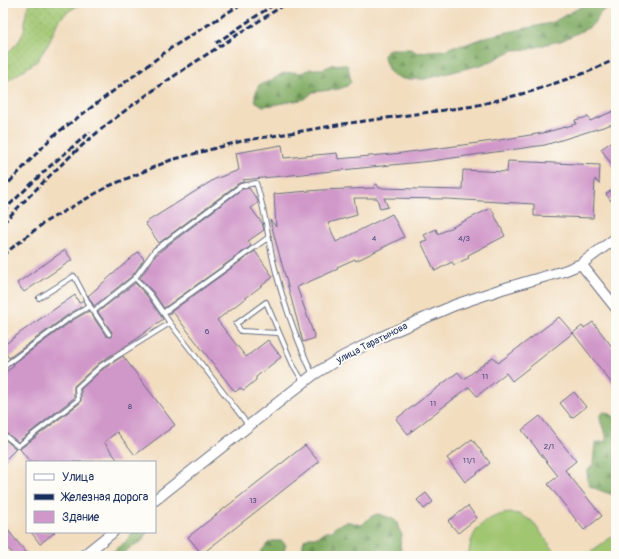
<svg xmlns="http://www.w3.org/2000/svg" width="619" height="559" font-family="Pangolin,sans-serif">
  <defs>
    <pattern id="grass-dots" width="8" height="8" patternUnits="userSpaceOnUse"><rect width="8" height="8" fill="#a0c671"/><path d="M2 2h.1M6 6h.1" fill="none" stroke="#89aa64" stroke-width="1.8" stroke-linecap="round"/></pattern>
    <pattern id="forest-firs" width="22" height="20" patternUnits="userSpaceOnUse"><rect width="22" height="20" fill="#80ab63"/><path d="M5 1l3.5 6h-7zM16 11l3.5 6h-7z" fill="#688c55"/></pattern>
  </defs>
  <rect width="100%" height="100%" fill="#fdfcf7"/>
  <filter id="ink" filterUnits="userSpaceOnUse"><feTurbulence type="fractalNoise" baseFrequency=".025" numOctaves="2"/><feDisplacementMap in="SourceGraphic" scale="8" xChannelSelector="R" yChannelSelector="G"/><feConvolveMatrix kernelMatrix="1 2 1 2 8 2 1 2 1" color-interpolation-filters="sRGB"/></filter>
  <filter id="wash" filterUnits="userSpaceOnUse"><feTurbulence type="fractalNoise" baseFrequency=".012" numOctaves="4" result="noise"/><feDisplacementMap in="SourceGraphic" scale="16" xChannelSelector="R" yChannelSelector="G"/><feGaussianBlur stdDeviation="0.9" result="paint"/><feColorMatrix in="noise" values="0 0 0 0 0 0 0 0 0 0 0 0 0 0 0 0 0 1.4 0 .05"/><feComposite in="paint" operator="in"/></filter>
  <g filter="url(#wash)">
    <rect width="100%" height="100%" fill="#f2ddbf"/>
    <path fill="url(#grass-dots)" stroke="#5e7a68" d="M30,3h51l-16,11 -8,9 -8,20 -12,18 -34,23v-27c8,-8 18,-15 21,-27 2,-9 0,-18 6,-27z"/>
    <path fill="url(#forest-firs)" stroke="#4e6d60" d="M588,3h28v5c-21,1 -13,8 -26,19l-29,14 -11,2 -20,6 -17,1 -25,13 -63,16h-22l-10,-4 -4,-4 -4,-10 -1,-5 2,-5 4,-2h20l8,4 11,-2 16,-1 9,-4 10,-1 25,-9 62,-13z
      M343,64l5,2 3,16 -4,4 -8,3 -26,3 -8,7 -32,6 -10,1 -8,-5v-6l4,-10 13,-5 9,-6 11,-2 9,1 10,-4h12l9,-4z
      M604,412l5,1 7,5v78l-25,-9 -3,-4 -1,-11 6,-8 2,-21 11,-2c2,-9 -7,-16 -6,-26z
      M379,514l14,5 4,3 1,5 4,8 -2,10 2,11h-54l-11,-5h-5v5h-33l2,-2 3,-14 5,-3h9c4,-4 7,-5 13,-6 4,-4 12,-10 18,-9 5,0 8,3 13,3 6,-6 9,-10 17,-11z
      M132,532h15l-5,9 -11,6 -10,9h-14c10,-9 20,-12 25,-24z
      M272,541h10l4,4 -2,5 3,6h-29l9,-12z"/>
    <path fill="#a0c671" stroke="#5e7a68" d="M511,513l8,1 13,7 26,35h-89c0,-26 17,-41 42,-43z
      M616,534v22h-28l2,-4z"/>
    <g id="blocks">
      <path fill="#d097c9" d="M616,110v13l-71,22 -114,16 -188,19 1,2 -5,1 -80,60 -14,-20 70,-44 24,-9 -3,-17 46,-8 2,13 53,-5 1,6 64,-6 91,-12 50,-8 33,-9 -1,-4 13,-3 2,4z
        M616,139v32l-15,-22z
        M508,161l92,4 -1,19 -4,-5 -2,39 -59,-2v-12l-87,-5 -63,-1 4,9 -8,2 -3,-11h-23l3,17 -29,8 8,19 56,-28 12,23 -48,24 -1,-2 -18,8 1,2 -41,18 18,51 -12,4 -33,-122 6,7 -2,-33 47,-4 54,-2 -1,-2 3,-2 2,4 83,2 1,-20 44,2z
        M616,187v10l-5,4 -5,-7z
        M249,188l9,13v2l-7,5 11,15 2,7 -16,11 3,5 -87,62 -11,-16 -13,-14 16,-23 7,-6 79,-60z
        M491,208l14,28 -37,19 1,3 -7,3 -8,4 -2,-3 -17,9 -14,-29 6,-2 -3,-5 12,-6 2,5z
        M65,250l7,10 -48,32 -7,-9z
        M255,251l18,26 -56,43 29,37 22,-17 13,17 -25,20v3l-12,10 -4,-2 -5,4 -62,-80 -4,3 -1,-1z
        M138,252l6,7 -12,17 -38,30 -6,-10z
        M135,283l12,13 16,23 -28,21 -36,23 -25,23v12l-56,44 -15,-11v-57l11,-8 -1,-2 60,-44 16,-9 17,25 3,1h2l1,-5 -14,-20z
        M75,295l4,8 4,-3 2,5 -16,9 -60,44 -6,-8v-4l18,-14z
        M559,317l14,16 -61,48 -6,-8 -29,23 -8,-9 -61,47 -12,-15 62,-47 6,7 29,-22 5,6z
        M593,322l23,30v37l-43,-56 9,-7 2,2z
        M123,356l52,69 -40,30 -18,-23 -13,10 15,20h-89l-10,-13 60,-46 1,-3v-11l22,-20z
        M574,392l12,15 -14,11 -12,-15z
        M540,416l36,45 -11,9 37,46 -18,14 -36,-46 10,-8 -36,-46z
        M3,438l13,11 -13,13z
        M472,439l18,24 -25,19 -18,-24z
        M305,445l14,17 -117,92 -14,-17z
        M426,493l7,9 -9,7 -7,-9z
        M468,506l9,12 -19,15 -10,-12z
        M3,524l26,32h-14l-12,-13z
        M31,532h24l-15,12z"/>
    </g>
  </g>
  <g filter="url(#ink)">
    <use href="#blocks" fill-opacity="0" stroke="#666c80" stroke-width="1"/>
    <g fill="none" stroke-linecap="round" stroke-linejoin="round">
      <g stroke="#666c80" stroke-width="6">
        <path id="service" d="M135,278l15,16 20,29 79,103
          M39,298l35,-22 16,30 19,28
          M94,311l41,-33 20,-28 86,-64 15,-3c9,25 11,51 17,77 9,40 23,78 40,115
          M163,313l106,-76
          M278,333l-37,-2 -5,-7 30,-22 27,63 11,18
          M3,369l4,-5 64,-47 19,-11
          M3,434l15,12 60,-46 -1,-12 24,-22 69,-43"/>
      </g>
      <g stroke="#666c80" stroke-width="12">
        <path id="tertiary" d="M581,264l35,44
          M155,500l158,-125 29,-18 39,-20 74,-32 47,-16 62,-18 17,-7 35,-26
          M83,556l30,-24"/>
      </g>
      <use href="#service" stroke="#fff" stroke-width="4"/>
      <use href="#tertiary" stroke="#fff" stroke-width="10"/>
      <path stroke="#1b2f5e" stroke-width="3" stroke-dasharray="6 3" stroke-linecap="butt" d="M216,43l60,-40
        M3,189l50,-53 118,-88 72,-45
        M3,211l46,-44 41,-35
        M3,223c37,-38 73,-75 115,-107 54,-41 112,-76 169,-113
        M3,255l42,-33 64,-36 62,-26 71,-19 108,-18 124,-17 59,-15 57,-20 26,-12"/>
    </g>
  </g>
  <g text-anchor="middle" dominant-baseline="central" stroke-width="4" stroke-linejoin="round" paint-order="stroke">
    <g font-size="8" fill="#484979">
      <text x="374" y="238">4</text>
      <text x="464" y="238">4/3</text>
      <text x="207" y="331">6</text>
      <text x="485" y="376">11</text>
      <text x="433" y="403">11</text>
      <text x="130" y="406">8</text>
      <text x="549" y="446">2/1</text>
      <text x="469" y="460">11/1</text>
      <text x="253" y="500">13</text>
    </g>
    <g font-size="10" fill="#1b2f5e" stroke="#fdfcf7">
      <text transform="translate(372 343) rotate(-27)">улица Таратынова</text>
    </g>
  </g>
  <rect width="619" height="559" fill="none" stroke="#fdfcf7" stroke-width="16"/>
  <rect x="26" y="461" width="130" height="72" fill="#fdfcf7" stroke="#a3aaba"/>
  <rect x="34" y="474" width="20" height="6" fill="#ffffff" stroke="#a3aaba"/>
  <text x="62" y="481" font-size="12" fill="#1b2f5e">Улица</text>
  <rect x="34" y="494" width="20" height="6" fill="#1b2f5e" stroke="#a3aaba"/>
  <text x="62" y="501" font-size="12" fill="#1b2f5e">Железная дорога</text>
  <rect x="34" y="511" width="20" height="12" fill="#d097c9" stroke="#a3aaba"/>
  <text x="62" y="521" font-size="12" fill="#1b2f5e">Здание</text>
</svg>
